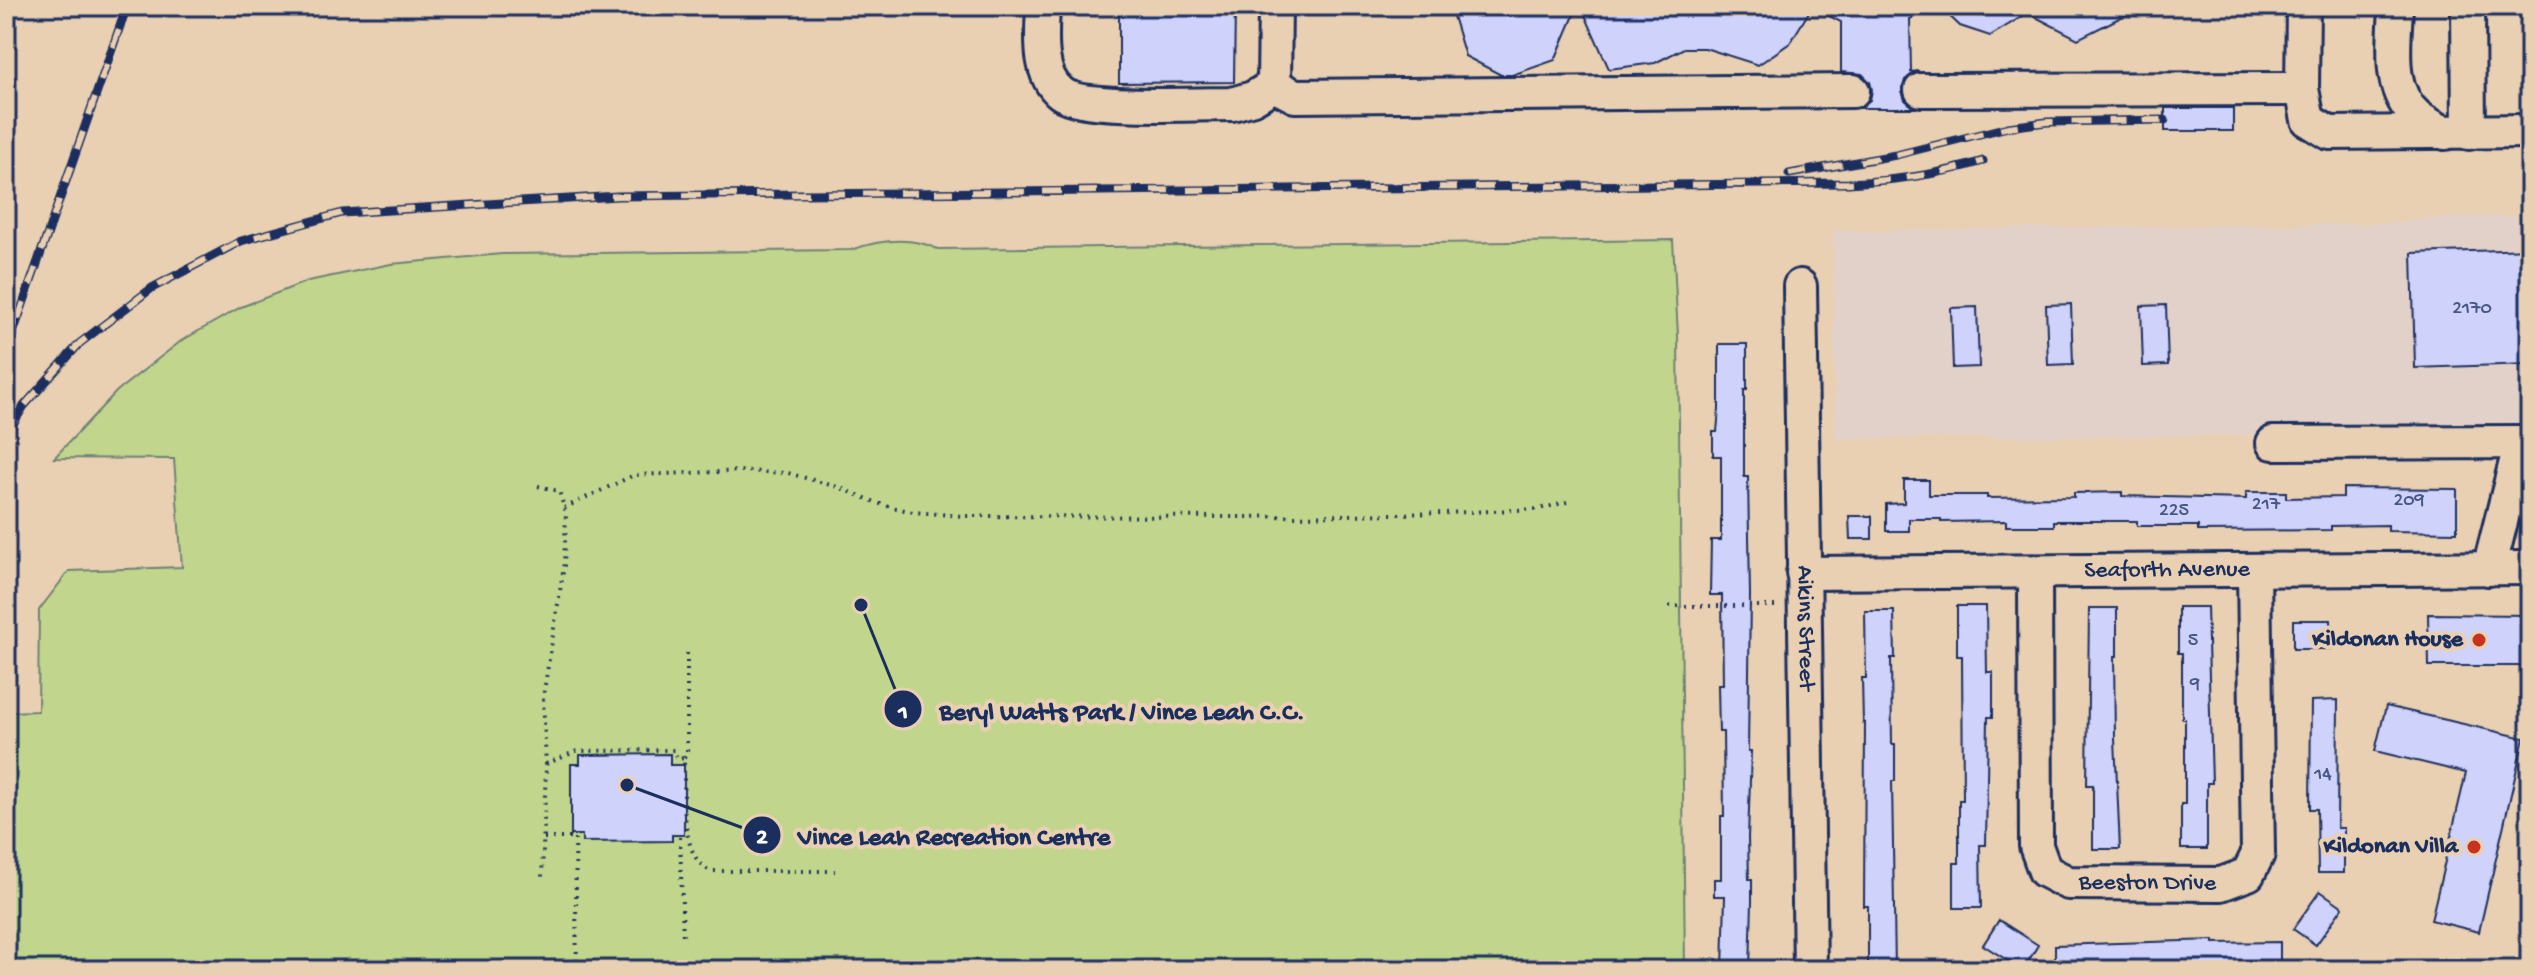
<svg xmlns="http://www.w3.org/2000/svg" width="2536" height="976" font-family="'Gochi Hand',sans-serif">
  <rect width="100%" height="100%" fill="#ead0b2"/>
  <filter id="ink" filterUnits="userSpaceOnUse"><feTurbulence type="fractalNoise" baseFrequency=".0125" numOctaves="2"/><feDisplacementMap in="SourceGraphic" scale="16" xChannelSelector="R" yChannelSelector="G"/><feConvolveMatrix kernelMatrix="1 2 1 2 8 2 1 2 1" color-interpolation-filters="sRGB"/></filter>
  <g filter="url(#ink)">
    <path fill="#e2d1c8" d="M2530,215v218l-695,6 -2,-208 566,-8 12,-4z"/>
    <path fill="#c1d68c" stroke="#6e8275" stroke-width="2" d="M1673,240l5,96 7,634h-1679v-258l32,-1 1,-101 30,-39 113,-4 -8,-108 -120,-1 63,-67 64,-50 60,-34 67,-26 83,-17 111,-10 349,-4c28,-10 59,-14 87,-1z"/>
    <path fill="#cfd2fb" stroke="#1b2f5e" stroke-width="2" d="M1119,6h116l-1,76 -115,1z
      M1450,6h128l-23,54 -43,15h-11l-36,-19z
      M1581,6h354l-25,13 1,53 8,-1 -14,9 -3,11 3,9 10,8h-55l10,-8 2,-10 -2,-8 -8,-8 -21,-2v-50l-29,-15 -22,36 -32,22 -53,-17h-21l-29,15 -46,6z
      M1939,6h204l-65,33 -50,-26 -38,23 -30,-10z
      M2165,108h68v23h-68z
      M2530,249v115l-115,4 -3,-115z
      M2071,304l2,60 -25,1 -2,-60z
      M2166,305l2,60 -25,1 -2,-60z
      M1977,307l2,60 -26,1 -2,-60z
      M1719,344h28v46h-3v87h4l2,118 -2,156h3l-3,87 1,41h3v23l-2,68h-27l2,-74h-11v-17h7v-63h3l-1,-84h-4l-1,-47h5l-1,-90h-12l1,-55h10v-84h-8v-24h4l2,-23z
      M1904,480h25v15h58v3l87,-1v-4l48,-1v4l124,3v-7h40v6l57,-1v-9l114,1v43l-69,-1v-6l-57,1v4l-133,1v-5h-61v-5h-83v5h-48v-5l-65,1v-3h-32v12h-23v-27l18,-1z
      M1849,516h23v23h-22z
      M1957,606h29l1,66h6v45h-5l-2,128h-6l1,63h-27v-45h5v-63h4l-1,-144h-5z
      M2178,607h29l5,176h-5v66h-26v-45h4v-85h-3v-66h-4z
      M2089,608h28v48h-3l1,83 5,110h-27v-64h-6z
      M1865,611h29l1,47h-4l1,86h3v37h-3l3,189h-27v-64h-4l1,-183h-2l-1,-45h4z
      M2428,614l102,1v51h-101z
      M2293,620h38v29h-38z
      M2338,700l-1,128h7v45h-26l-1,-64h-7l1,-108z
      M2386,706l138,32 -45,194 -48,-12 35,-147 -91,-22z
      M670,754v11h14v70h-12v6l-90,1v-7h-11v-71h9v-9z
      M2320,891l23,16 -27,38 -23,-16z
      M1999,920l39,25 -15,25 -40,-25z
      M2214,940v3l66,-1v28h-225v-25z"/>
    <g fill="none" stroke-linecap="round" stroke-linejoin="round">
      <g stroke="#1b2f5e" stroke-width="38">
        <g id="minor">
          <path d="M1043,6c-1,27 -6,68 18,87 21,17 139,11 171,11l21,-6 21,-13"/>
          <path d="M1275,6l-1,79 21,11 558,-5"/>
          <path d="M2303,6l-1,83 6,31 21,13 201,-2"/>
          <path d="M2396,6c-1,37 -10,84 21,110 8,7 19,12 28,17"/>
          <path d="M2468,6l1,127"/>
          <path d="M1921,90l381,-1"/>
          <path id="s1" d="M1800,286l10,684"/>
          <path d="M2273,443l248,-1 -32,127"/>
          <path id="s2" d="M2035,572l1,274 9,25 23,12 153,1 27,-10 10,-20 -4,-283"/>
          <path id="s3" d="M1803,573l727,-5"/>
        </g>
      </g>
      <path stroke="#1b2f5e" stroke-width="4" stroke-dasharray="2 6" stroke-linecap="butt" d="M538,486l21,5 7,23 -2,52 -21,131 3,69 -4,111
        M564,508l70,-33 110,-4 44,2 53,15 42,17 30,7 50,4 280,1 202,-4 94,-4 28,-7
        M1669,606h110
        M684,758l3,-4v-105
        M546,764l31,-13 97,-1 3,9 7,-1c1,31 -6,100 27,113h124
        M680,837l3,104
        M544,838h31l2,132"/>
      <use href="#minor" stroke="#ead0b2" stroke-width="32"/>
      <g stroke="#1b2f5e" stroke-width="9">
        <path id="rail" d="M1789,174l107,-19 112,-28 39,-5 118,-2
          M6,353l121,-347
          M6,435l18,-29 56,-63 72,-55 89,-47 101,-28 276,-17 1231,-13c47,-3 89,-8 134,-22"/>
      </g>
      <use href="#rail" stroke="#ead0b2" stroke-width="6" stroke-dasharray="18" stroke-linecap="butt"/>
    </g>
  </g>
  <g fill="#c8321e" stroke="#ead0b2" stroke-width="3">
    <circle cx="2479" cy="640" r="8"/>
    <circle cx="2474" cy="847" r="8"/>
  </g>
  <g text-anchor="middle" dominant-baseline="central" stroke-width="8" stroke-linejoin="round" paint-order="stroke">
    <g font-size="20" fill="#485885">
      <text x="2472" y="309">2170</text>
      <text x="2409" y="501">209</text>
      <text x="2266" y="505">217</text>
      <text x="2174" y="511">225</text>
      <text x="2193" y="641">5</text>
      <text x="2195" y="685">9</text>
      <text x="2323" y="775">14</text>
    </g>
    <g font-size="24" fill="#1b2f5e" stroke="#ead0b2">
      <text stroke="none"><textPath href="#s3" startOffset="364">Seaforth Avenue</textPath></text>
      <text stroke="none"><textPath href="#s1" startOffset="342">Aikins Street</textPath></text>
      <text stroke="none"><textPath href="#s2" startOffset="406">Beeston Drive</textPath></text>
    </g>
    <g font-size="24" font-weight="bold" fill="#1b2f5e" stroke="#ead0b2" text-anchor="end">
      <text x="2463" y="640">Kildonan House</text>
      <text x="2458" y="847">Kildonan Villa</text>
    </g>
  </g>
  <path fill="none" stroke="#1b2f5e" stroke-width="3" d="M861 605L903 709M627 785L762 835"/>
  <g fill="#1b2f5e" stroke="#ead0b2" stroke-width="3">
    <circle cx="861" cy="605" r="8"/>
    <circle cx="627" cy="785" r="8"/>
    <circle cx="903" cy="709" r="20"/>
    <circle cx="762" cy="835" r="20"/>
  </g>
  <g font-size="24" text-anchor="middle" font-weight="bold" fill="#fff">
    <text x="903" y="718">1</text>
    <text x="762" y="843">2</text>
  </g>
  <g font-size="26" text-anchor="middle" font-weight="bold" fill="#1b2f5e" stroke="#ead0b2" stroke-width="8" stroke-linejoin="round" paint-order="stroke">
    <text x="1122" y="719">Beryl Watts Park / Vince Leah C.C.</text>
    <text x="954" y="844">Vince Leah Recreation Centre</text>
  </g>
  <rect width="2536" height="976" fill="none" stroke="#ead0b2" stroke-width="32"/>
  <rect x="16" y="16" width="2504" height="944" fill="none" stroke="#1b2f5e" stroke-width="3" filter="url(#ink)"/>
</svg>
